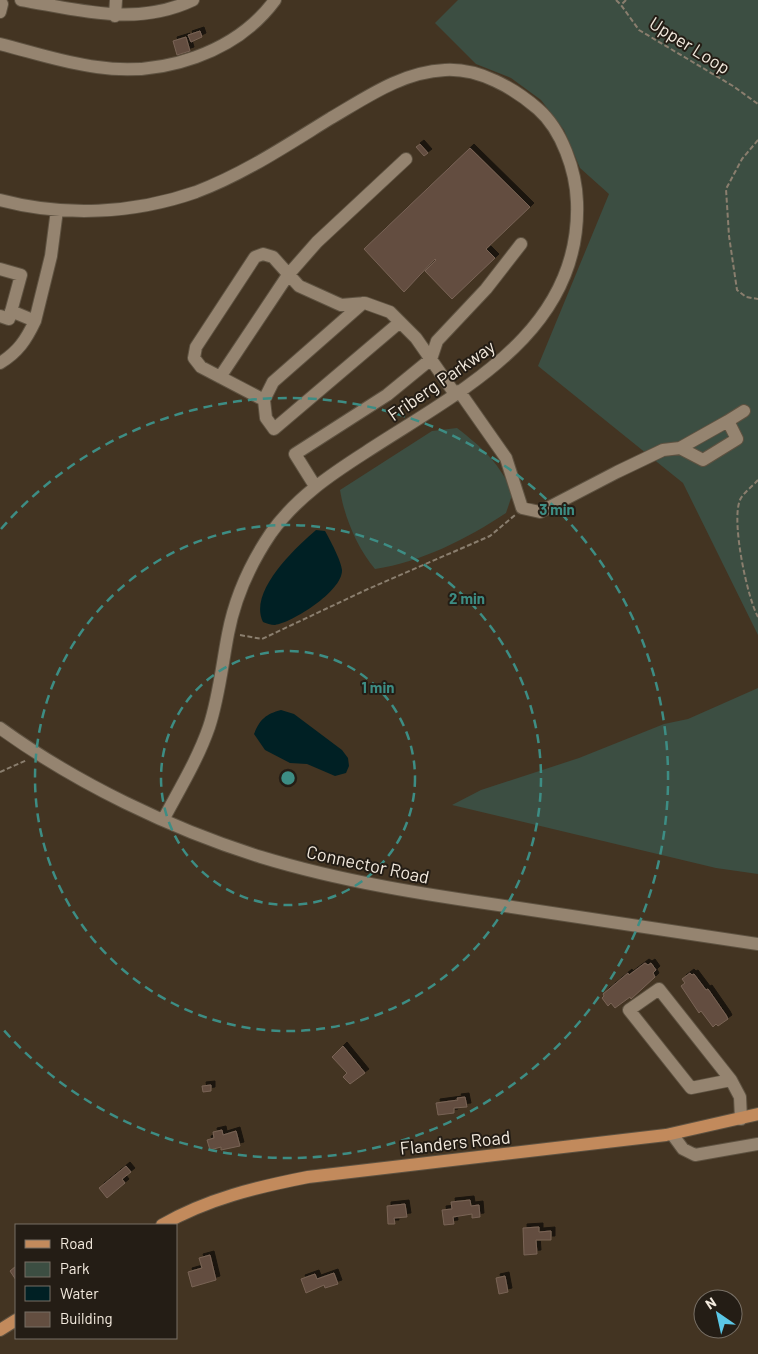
<svg xmlns="http://www.w3.org/2000/svg" width="758" height="1354" font-family="Barlow,sans-serif">
  <defs>
    <filter id="shadow"><feDropShadow dx="4" dy="-4" stdDeviation="0" flood-color="#0009"/></filter>
  </defs>
  <rect width="100%" height="100%" fill="#433422"/>
  <path fill="#3c4e42" d="M458,0h300v635l-75,-152 -145,-117 71,-172 -29,-26 -16,-38 -23,-30 -30,-22 -35,-14 -41,-41z
    M457,428c27,21 40,33 56,64l-7,21c-39,26 -85,49 -131,56 -18,-21 -31,-53 -35,-79l92,-59z
    M758,688v186l-42,-6 -264,-63 29,-15 98,-32 85,-34 24,-5z"/>
  <path fill="#002024" d="M316,530l9,1c5,9 16,29 17,39 1,21 -50,53 -67,55 -4,0 -9,-2 -12,-3 -15,-30 32,-74 53,-92z
    M281,710l13,4 48,36 6,8 1,8 -3,7 -11,3 -28,-12 -17,-1 -25,-13 -11,-16c6,-15 12,-20 27,-24z"/>
  <path fill="#634e40" stroke="#796355" filter="url(#shadow)" d="M200,31l2,6 -11,5 -3,-7z
    M186,37l4,14 -13,4 -4,-14z
    M420,144l8,9 -4,3 -8,-9z
    M470,148l60,59 -44,42 9,9 -43,41 -27,-28 11,-11 -1,-1 -31,33 -40,-43z
    M645,963l3,2 3,-2 5,7 -3,3 2,4 -24,22 -1,-2 -15,11 -4,-5 -3,3 -6,-8 2,-2 -1,-2 25,-21 1,2z
    M690,973l2,2 2,-1 12,16 2,-1 18,26 2,4 -10,7 -2,-2 -3,3 -12,-16 -2,2 -18,-27 4,-3 -3,-4z
    M343,1046l22,27 -15,11 -7,-7 4,-4 -15,-16z
    M211,1085v6l-8,1 -1,-6z
    M465,1097l2,10 -13,1v5l-16,2 -2,-12 22,-3 -1,-2z
    M222,1130l1,5 13,-4 4,15 -19,4v-3l-11,3 -3,-10 7,-2 -1,-6z
    M126,1166l5,6 -9,7 3,4 -18,15 -8,-10z
    M470,1200l1,6 8,-1 1,12 -8,1v-4l-19,3 1,7 -10,1 -2,-15 10,-1 -1,-7z
    M405,1204l2,13 -13,1 1,6h-7l-1,-18z
    M539,1227v5l12,-1v9h-15l1,14 -13,1 -1,-27z
    M210,1255l6,25 -24,7 -4,-15 14,-4 -3,-10z
    M16,1266v14l-6,-9z
    M334,1273l4,11 -13,4 -1,-3 -18,8 -5,-14 14,-5 2,5z
    M505,1276l3,16 -9,2 -3,-16z"/>
  <g fill="none" stroke-linecap="round" stroke-linejoin="round">
    <g stroke="#5e5241" stroke-width="14">
      <path id="minor" d="M21,0c59,10 115,27 172,0
        M0,1l2,3 -2,8
        M115,16l1,-16
        M0,44c32,8 64,19 97,23 65,10 139,-14 178,-67
        M0,200c64,17 133,14 196,-8 48,-18 91,-47 135,-74 36,-21 71,-46 114,-48 34,-2 69,18 93,39 24,21 38,62 39,93 5,131 -118,189 -211,250 -36,23 -70,46 -95,81 -21,31 -36,64 -43,101 -6,31 -9,63 -19,93 -11,32 -30,63 -46,93
        M0,269l21,6 -12,44 -9,-3
        M11,311l24,10 16,-65 6,-46
        M400,322l-126,107 -8,-11 -2,-18 -63,-33 -7,-9 2,-11 59,-90 8,-3 10,3 26,29 42,19 24,-2 25,9 26,26 39,56
        M0,363c18,-11 26,-23 35,-42
        M220,377l68,-102 29,-33 89,-83
        M459,391l47,67 16,50 18,4 77,-40 46,-22 17,-2 48,-27 9,18 -34,21 -23,-12
        M264,400l9,-18 90,-79
        M728,421l16,-10
        M315,486l-20,-32 92,-59 44,-36 6,-18 49,-52 35,-45
        M0,728c76,55 171,101 261,129 82,25 167,38 251,50 82,13 164,25 246,37
        M731,1080l-40,8 -62,-78 30,-21 72,91 9,17 1,22
        M672,1134l11,15 12,6 63,-11"/>
    </g>
    <g stroke="#5e5241" stroke-width="14">
      <path id="major" d="M162,1225c45,-26 95,-38 146,-48l358,-42 92,-21
        M0,1330l16,-10"/>
    </g>
    <path stroke="#8a7e6e" stroke-width="2" stroke-dasharray="5 2.5" stroke-linecap="butt" d="M616,0l5,5
      M626,0l-5,5 18,25 94,56 25,18
      M758,140l-16,19 -16,30 3,47 8,54 9,7 12,2
      M758,480c-5,6 -15,13 -18,20 -9,21 7,97 18,117
      M240,635l22,4 106,-50 122,-53 25,-21
      M0,772l27,-12"/>
    <use href="#minor" stroke="#958470" stroke-width="12"/>
    <use href="#major" stroke="#c28a5c" stroke-width="12"/>
  </g>
  <g fill="none" stroke="#3d8d84" stroke-width="2.5" stroke-dasharray="9 6">
    <circle cx="288" cy="778" r="127"/>
    <circle cx="288" cy="778" r="253"/>
    <path d="M1 529A380 380 0 1 1 1 1027"/>
  </g>
  <g text-anchor="middle" dominant-baseline="central" stroke-width="4" stroke-linejoin="round" paint-order="stroke">
    <g font-size="18" fill="#f3eade" stroke="#241d15">
      <text transform="translate(690 45) rotate(32)">Upper Loop</text>
      <text transform="translate(441 380) rotate(-35)">Friberg Parkway</text>
      <text transform="translate(368 864) rotate(12)">Connector Road</text>
      <text transform="translate(455 1142) rotate(-6)">Flanders Road</text>
    </g>
  </g>
  <circle cx="288" cy="778" r="8" fill="#3d8d84" stroke="#241d15" stroke-width="2.5"/>
  <g font-size="15" text-anchor="middle" font-weight="bold" fill="#3d8d84" stroke="#241d15" stroke-width="4" stroke-linejoin="round" paint-order="stroke">
    <text x="557" y="515">3 min</text>
    <text x="467" y="604">2 min</text>
    <text x="378" y="693">1 min</text>
  </g>
  <rect x="15" y="1224" width="162" height="115" fill="#241d15" stroke="#776f65"/>
  <rect x="25" y="1240" width="25" height="8" fill="#c28a5c" stroke="#776f65"/>
  <text x="60" y="1249" font-size="15" fill="#f3eade">Road</text>
  <rect x="25" y="1262" width="25" height="15" fill="#3c4e42" stroke="#776f65"/>
  <text x="60" y="1274" font-size="15" fill="#f3eade">Park</text>
  <rect x="25" y="1286" width="25" height="15" fill="#002024" stroke="#776f65"/>
  <text x="60" y="1299" font-size="15" fill="#f3eade">Water</text>
  <rect x="25" y="1312" width="25" height="15" fill="#634e40" stroke="#776f65"/>
  <text x="60" y="1324" font-size="15" fill="#f3eade">Building</text>
  <g transform="translate(718 1314) rotate(326)"><circle r="24" fill="#241d15" stroke="#776f65"/>
  <path d="M0-4L9 19L0 12L-9 19Z" fill="#5bc8e7"/>
  <text y="-8" font-size="14" font-weight="bold" text-anchor="middle" fill="#f3eade">N</text>
  </g>
</svg>
